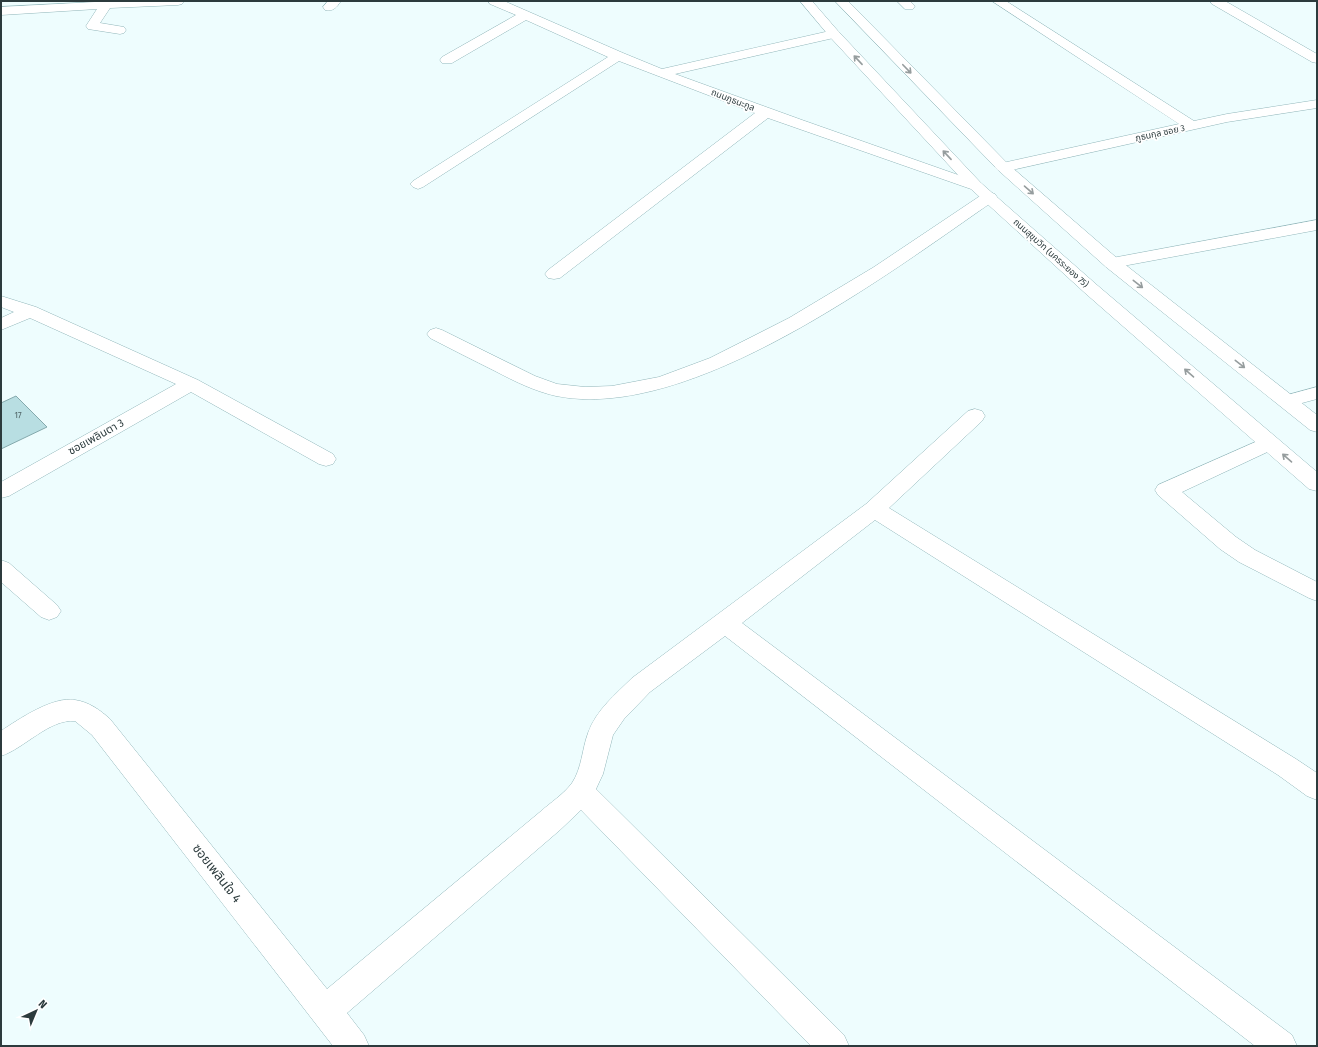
<svg xmlns="http://www.w3.org/2000/svg" width="1318" height="1047" font-family="'Fira Sans Condensed','Noto Sans Thai',sans-serif">
  <rect width="100%" height="100%" fill="#eefdfe"/>
  <path fill="#b8dee2" stroke="#84a9ad" d="M16,396l31,31 -46,22v-46z"/>
  <g fill="none" stroke-linecap="round" stroke-linejoin="round">
    <g stroke="#91b6ba" stroke-width="1">
      <path id="service" d="M1269,436l7,2 3,5 -3,5 -94,44 54,45 19,13 62,32v19l-8,-3 -70,-36 -19,-13 -62,-54 -3,-5 3,-5z"/>
    </g>
    <g stroke="#91b6ba" stroke-width="1">
      <path id="minor" d="M114,1h70l-2,3 -4,1 -68,3 -10,15 24,4 2,3 -2,3 -4,1 -32,-5 -2,-3 11,-17 -96,6v-8z
        M328,1h13c-4,6 -8,11 -16,9l-2,-3z
        M488,1h16l119,52 39,16 172,-39 4,1 2,3 -2,3 -163,37 127,46 179,63 3,3 -3,3 -5,2 -5,-2 -203,-71 -208,160 -6,1 -6,-1 -3,-4 3,-4 207,-157 -136,-52 -196,126 -5,2 -5,-2 -3,-3 3,-3 195,-124 -82,-37 -74,43h-10l-2,-3 2,-3 74,-42 -26,-11z
        M897,1h13l5,5 -2,3h-8z
        M992,1h14l188,120 33,-7 90,-14v8l-90,14 -224,50 -5,-2 -3,-3 3,-3 181,-40z
        M1210,1h15l92,53v9l-5,-1 -100,-58z
        M989,192l6,2 2,3 -2,3c-107,74 -305,223 -439,196 -22,-5 -42,-15 -61,-25 -22,-11 -44,-22 -65,-33l-3,-4 3,-4 6,-2 6,2 93,46 22,8 28,3 27,-1 47,-9 51,-19 79,-40 85,-51 109,-73z
        M1317,220v10l-205,38 -6,-1 -3,-4 3,-4 6,-1z
        M1,296l35,11 162,73 135,74 3,5 -3,5 -7,2 -7,-2 -128,-72 -182,104 -8,2v-16l175,-98 -146,-66 -29,12v-12l13,-6 -13,-5z
        M1317,387v12l-30,8 -7,-2 -3,-4 3,-4z
        M975,409l7,2 3,5 -3,5 -93,87 407,251 21,14v27l-10,-4 -29,-21 -403,-255 -133,103 550,412 5,11h-42l-530,-410 -75,56 -26,27 -11,16 -10,39 -7,15 248,246 5,11h-38l-230,-236 -21,20 -213,183 17,22 5,11h-36l-241,-311 -17,-14c-26,-2 -50,27 -74,35v-25c18,-12 52,-35 74,-31 14,2 25,10 35,19l217,270 213,-177c10,-9 24,-18 32,-29 10,-15 10,-34 16,-50 8,-23 28,-39 44,-55l234,-174 102,-93z
        M1,560l8,3 48,42 4,6 -4,6 -8,3 -8,-3 -40,-35z"/>
    </g>
    <g stroke="#91b6ba" stroke-width="1">
      <path id="tertiary" d="M800,1h12l26,30 143,152 116,102 220,187v19l-8,-2 -224,-196 -114,-104 -141,-152z
        M835,1h13l160,163 110,95 199,156v17l-7,-2 -204,-163 -108,-97z"/>
    </g>
    <use href="#service" fill="#fff" fill-rule="evenodd"/>
    <use href="#minor" fill="#fff" fill-rule="evenodd"/>
    <use href="#tertiary" fill="#fff" fill-rule="evenodd"/>
  </g>
  <defs><path id="oneway-shaft" d="M-6 0H5M1.5-3L5.5 0L1.5 3" fill="none" stroke-width="1.6" stroke-linecap="round" stroke-linejoin="round"/></defs>
  <g stroke="#969d9e">
    <use href="#oneway-shaft" transform="translate(858 60) rotate(-133)"/>
    <use href="#oneway-shaft" transform="translate(907 69) rotate(46)"/>
    <use href="#oneway-shaft" transform="translate(947 155) rotate(-133)"/>
    <use href="#oneway-shaft" transform="translate(1029 190) rotate(41)"/>
    <use href="#oneway-shaft" transform="translate(1138 284) rotate(38)"/>
    <use href="#oneway-shaft" transform="translate(1240 364) rotate(38)"/>
    <use href="#oneway-shaft" transform="translate(1189 373) rotate(-139)"/>
    <use href="#oneway-shaft" transform="translate(1287 458) rotate(-139)"/>
  </g>
  <g text-anchor="middle" dominant-baseline="central" stroke-width="3.5" stroke-linejoin="round" paint-order="stroke">
    <g font-size="9" fill="#2c3b3d" stroke="#fff">
      <text transform="translate(733 100) rotate(21)">ถนนภูธนะกูล</text>
      <text transform="translate(1160 133) rotate(-12)">ภูธนกุล ซอย 3</text>
      <text transform="translate(1051 253) rotate(42)">ถนนสุขุมวิท (นครระยอง 75)</text>
    </g>
    <g font-size="9" fill="#4f6466">
      <text x="18" y="415">17</text>
    </g>
    <g font-size="11" fill="#2c3b3d" stroke="#fff">
      <text transform="translate(96 437) rotate(-29)">ซอยเพลินตา 3</text>
    </g>
    <g font-size="13" fill="#2c3b3d" stroke="#fff">
      <text transform="translate(217 873) rotate(52)">ซอยเพลินใจ 4</text>
    </g>
  </g>
  <rect width="1318" height="1047" fill="none" stroke="#2c3b3d" stroke-width="4"/>
  <g transform="translate(36 1011) rotate(44)" stroke="#ffffff" stroke-width="3" paint-order="stroke">
  <path d="M0-3L7 15L0 10L-7 15Z" fill="#2c3b3d"/>
  <text y="-6" font-size="11" font-weight="bold" text-anchor="middle" fill="#2c3b3d">N</text>
  </g>
</svg>
